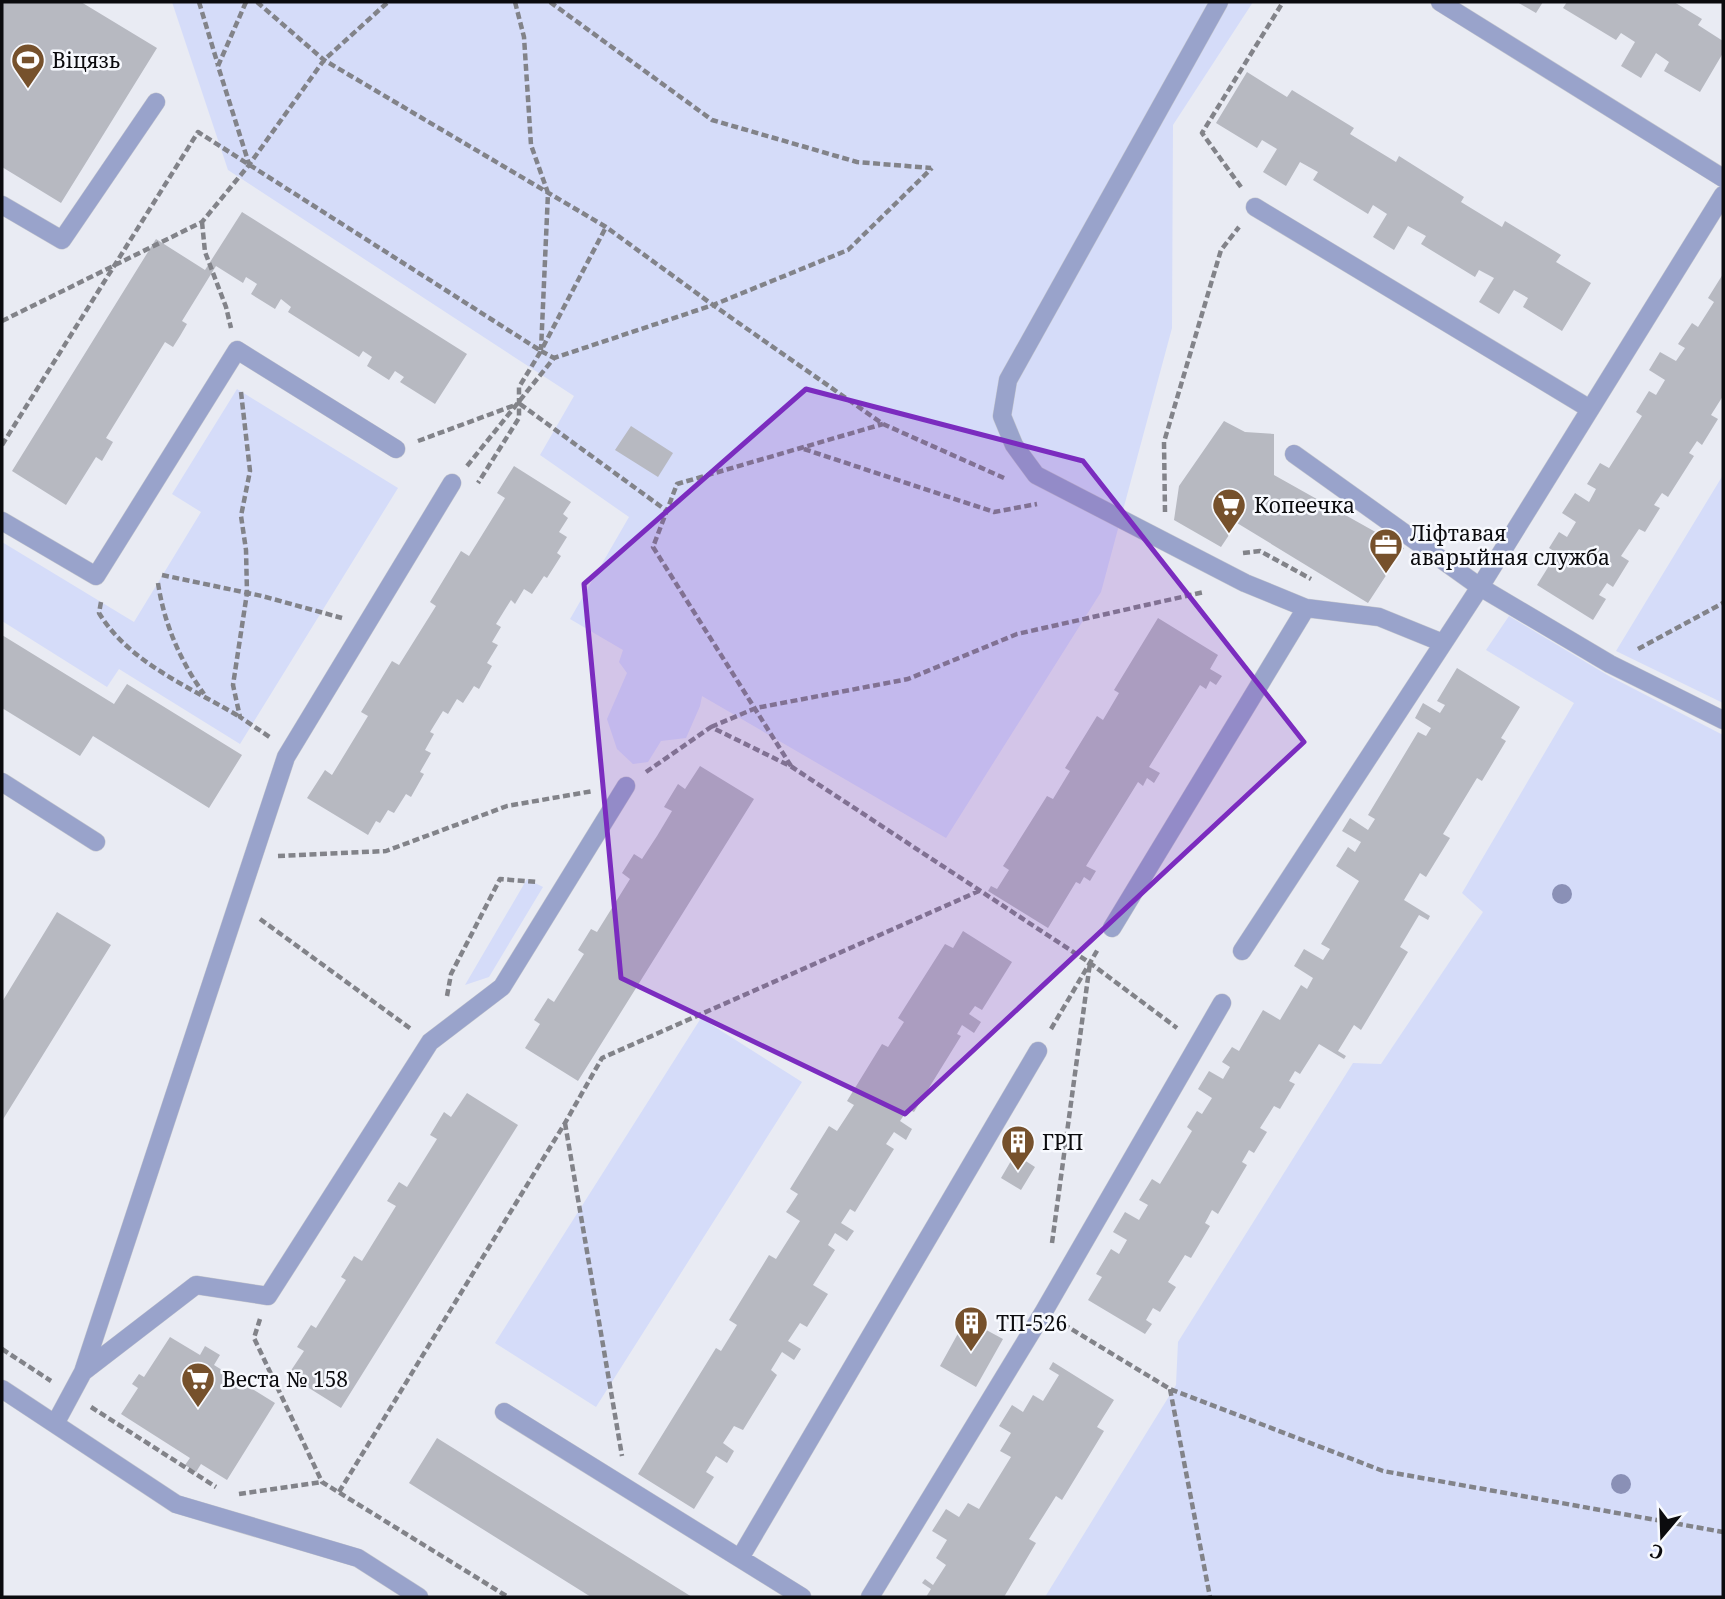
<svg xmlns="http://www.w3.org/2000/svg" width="1725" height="1599" font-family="'Noto Serif',serif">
  <rect width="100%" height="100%" fill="#e9ebf3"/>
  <path fill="#d5dcf9" d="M172,2h1081l-80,123 -1,203 -71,264 -155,246 -244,-142 -2,10 -14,32 -25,3 -13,21 -15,2 -16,-15 -10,-30 20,-46 -8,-11 4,-12 -53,-31 59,-102 -89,-62 34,-59 -346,-226z
    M237,389l161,99 -158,256 -121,-75 -12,18 -105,-66v-79l132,80 67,-110 -29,-18z
    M1723,475v228l-107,-52z
    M1509,616l100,60 114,59v862h-678l131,-212 2,-43 175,-279 28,1 102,-152 -21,-19 112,-190 -88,-53z
    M527,879l16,8 -54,90 -24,8z
    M701,1018l101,64 -206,325 -101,-64z"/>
  <path fill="#b7b9c1" d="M2,2h79l76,46 -96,155 -59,-36z
    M1517,2h26l-7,11z
    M1567,2h107l28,17 -4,6 25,16v12l-23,39 -36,-21 5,-9 -13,-9 -15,25 -20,-12 14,-24 -14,-9 -5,7 -53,-32z
    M1247,72l40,25 5,-7 62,38 -4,6 46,28 3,-6 65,41 -3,5 41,25 3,-6 56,34 -5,7 35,21 -29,48 -39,-24 5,-9 -14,-8 -15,24 -20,-12 15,-24 -15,-8 -4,7 -54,-33 5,-8 -18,-10 -14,24 -21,-13 14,-23 -14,-9 -5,9 -55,-34 5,-8 -18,-10 -14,24 -23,-14 14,-23 -15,-9 -5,8 -41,-25z
    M242,212l225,142 -32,50 -35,-22 4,-5 -9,-6 -6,9 -22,-14 5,-9 -9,-6 -4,6 -71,-45 3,-5 -10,-8 -6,10 -24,-15 6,-10 -11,-7 -3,6 -27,-17 -34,55 5,3 -7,12 -7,11 -8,-5 -59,96 7,4 -11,19 -6,-4 -30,48 -54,-34 144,-232 49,31z
    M1723,274v122l-12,19 7,4 -16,26 -5,-4 -8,12 5,3 -26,41 -6,-4 -8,12 6,3 -15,24 -6,-3 -18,27 8,5 -16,26 -6,-4 -8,12 7,4 -13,21 -56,-35 20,-32 -8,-5 10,-16 8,5 9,-15 -14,-9 13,-20 14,9 7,-13 -9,-5 13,-21 9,5 33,-52 -6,-4 13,-21 7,4 9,-15 -16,-10 11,-18 16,9 9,-13 -7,-4 14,-21 6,4 16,-25 -6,-4z
    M1224,421l21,11 29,2v41l130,73 -36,55 -131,-80 -16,24 -47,-27 5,-34z
    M631,426l42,27 -15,24 -43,-27z
    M514,466l57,36 -8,12 5,4 -9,14 8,5 -10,16 4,3 -14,22 -3,-2 -12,18 -8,-5 -9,15 -4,-4 -15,24 5,3 -9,15 6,3 -11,18 5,3 -13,23 -5,-3 -11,17 -6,-4 -9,15 -5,-3 -13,21 4,2 -9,16 6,3 -11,19 4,2 -13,23 -5,-3 -12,19 -6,-3 -8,13 -4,-2 -8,14 -61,-37 18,-28 7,5 36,-59 -7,-4 31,-51 7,4 37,-59 -6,-4 31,-51 8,5 36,-58 -8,-5z
    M1158,618l60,37 -8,14 12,7 -6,9 -6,-4 -4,8 -6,-4 -51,82 11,6 -6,10 -7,-5 -4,8 -5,-4 -52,84 10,5 -6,10 -6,-4 -4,7 -4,-2 -28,46 -60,-37 3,-5 6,3 12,-19 -6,-4 44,-70 6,3 17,-28 -5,-3 32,-52 6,4 16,-27 -5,-3z
    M2,635l112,69 13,-20 115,71 -33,53 -116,-72 -13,20 -78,-48z
    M1457,668l63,39 -19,31 5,3 -24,40 -5,-3 -34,56 7,4 -24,39 -6,-4 -16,27 26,16 -2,4 -9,-5 -19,32 8,5 -47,78 -7,-5 -16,26 8,5 -2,3 -25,-15 -19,30 -5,-3 -6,10 6,3 -15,25 -6,-3 -14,22 7,4 -13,21 -5,-3 -7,12 5,3 -29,49 -6,-4 -7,13 5,3 -19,32 -6,-3 -17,27 8,5 -16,25 -7,-4 -7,12 6,4 -7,10 -57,-34 14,-23 -6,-3 15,-25 8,5 8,-14 -14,-8 12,-20 14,8 9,-15 -9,-5 13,-21 8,5 32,-53 -5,-4 10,-16 5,3 10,-16 -14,-9 11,-18 14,8 7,-12 -8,-5 10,-15 7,4 24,-41 17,10 21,-35 6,4 6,-11 -19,-12 10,-17 19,11 7,-11 -9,-5 38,-63 -23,-15 12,-19 7,5 6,-10 -19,-11 8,-13 18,12 7,-11 -7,-4 50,-83 8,4 5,-8 -16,-10 8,-15 17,10 5,-8 -8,-4z
    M700,766l54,33 -176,282 -53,-33 15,-24 -6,-4 14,-22 6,4 30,-48 -6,-4 13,-21 6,3 33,-53 -8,-6 12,-19 8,5 15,-23 15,-25 -8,-4 14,-23 7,5z
    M57,912l54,33 -109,176v-119z
    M963,931l49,31 -30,48 -7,-4 -6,8 12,8 -7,11 -12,-8 -5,9 4,2 -47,76 -6,-3 -8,12 12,8 -6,11 -12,-8 -8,12 8,5 -39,63 -5,-3 -9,14 13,8 -7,10 -12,-8 -7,12 7,5 -22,35 15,9 -21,33 -7,-4 -12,18 13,8 -7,11 -12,-8 -11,18 6,5 -34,55 -9,-4 -11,17 11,8 -4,7 -3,5 -11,-7 -10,16 8,5 -20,32 -56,-35 78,-126 5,3 16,-26 -8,-5 40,-65 7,4 24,-38 -14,-9 12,-18 -8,-5 39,-63 8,5 17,-26 -7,-4 35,-57 6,3 16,-25 -6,-4 47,-74 8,4z
    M467,1093l51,32 -177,283 -53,-33 16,-24 -7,-4 14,-22 5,3 30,-48 -5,-3 13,-21 8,5 34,-55 -9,-5 12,-19 8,5 30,-48 -7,-4 14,-23 7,5z
    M1015,1154l20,13 -14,23 -20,-12z
    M966,1319l37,20 -27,48 -36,-21z
    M170,1337l30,18 5,-9 15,9 -6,10 61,38 -48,77 -26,-16 -5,8 -11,-7 5,-7 -69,-44 17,-26 -6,-4 7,-10 5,3z
    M1053,1362l61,38 -17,27 7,4 -42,69 -6,-4 -27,43 7,4 -32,54h-78l5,-8 -9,-6 3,-4 8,6 13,-20 -10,-7 11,-18 -15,-9 14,-22 13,8 9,-14 11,6 32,-52 -11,-6 11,-18 -12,-7 13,-21 11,7 10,-17 10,6 16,-26 -10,-6z
    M437,1438l255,159h-101l-182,-114z"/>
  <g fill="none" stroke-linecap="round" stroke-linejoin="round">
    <g stroke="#c5c7ce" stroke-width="19">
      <path id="service" d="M1219,2l-211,378 -6,36 12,29 22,30 209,108 61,25
        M1440,2l283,176
        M2,205l60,35 94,-138
        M1255,207l335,202
        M1294,454l186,133 130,77 113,56
        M2,521l94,55 141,-226 159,99
        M2,782l94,60
        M1112,928l194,-320 73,9 64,26
        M1242,951l238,-364 243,-392
        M83,1372l203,-615 166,-274
        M2,1389l174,115 182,54 61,39
        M504,1412l298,185
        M55,1424l28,-52 113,-87 72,11 162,-254 72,-55 124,-201
        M740,1558l298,-507
        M870,1597l173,-284 179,-310"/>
    </g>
    <path stroke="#828389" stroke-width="4.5" stroke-dasharray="7 3.5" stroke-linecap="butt" d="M199,2l19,63
      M246,2l-28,64 31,98
      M257,2l67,58 282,167 107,78 170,119 121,54
      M515,2l9,35 7,108 17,48 -7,157
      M550,2l162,118 145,42 74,6
      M1241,187l-39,-54 81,-131
      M202,222l3,30 21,55 5,21
      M2,321l200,-99 47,-57 75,-105 64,-58
      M543,347l63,-120
      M541,351l13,7
      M241,392l9,79 -9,45 5,34 1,43 -14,92 7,32 31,21
      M520,404l147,107
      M418,441l100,-37
      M2,445l196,-313 343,219 -22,36v31l-41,65
      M804,449l190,63 43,-8
      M467,466l87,-108 159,-53 135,-55 84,-82
      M1165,512l-1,-70 57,-192 18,-23
      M1243,553l17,-2 51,28
      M162,575l100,21 80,22
      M158,583c6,40 22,78 46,111
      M101,602l-2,11c30,50 93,75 141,104
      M1638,649l85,-46
      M711,727l45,-19 152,-29 109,-45 187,-42
      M791,766l-138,-219 24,-63 206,-60
      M646,772l65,-45 81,40 298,196 87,65
      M278,856l108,-5 121,-45 86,-15
      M260,919l151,110
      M447,996l4,-22 49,-95 37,3
      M1051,1029l47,-80
      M565,1123l57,333
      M1052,1243l38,-280
      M260,1319l-6,19 68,144 186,115
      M1063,1324l107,65 213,82 340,61
      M2,1349l49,32
      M1170,1389l40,208
      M91,1407l125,80
      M339,1492l226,-369 37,-65 377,-167
      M239,1494l83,-12"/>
    <use href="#service" stroke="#99a3cb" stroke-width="18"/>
  </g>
  <g fill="#8a90b6">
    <circle cx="1562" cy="894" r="10"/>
    <circle cx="1621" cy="1484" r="10"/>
  </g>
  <path fill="#7b2cbf" fill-opacity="0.2" stroke="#7b2cbf" stroke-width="5" stroke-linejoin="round" d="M806,389l277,72 221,281 -399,372 -284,-136 -37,-394z"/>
  <defs>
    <g id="stadium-pin" transform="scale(1.75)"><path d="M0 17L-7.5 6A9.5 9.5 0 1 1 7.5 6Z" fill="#76512c" stroke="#f7f9fe"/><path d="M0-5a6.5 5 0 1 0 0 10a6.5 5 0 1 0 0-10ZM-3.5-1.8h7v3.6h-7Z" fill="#fff"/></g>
    <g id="supermarket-pin" transform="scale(1.75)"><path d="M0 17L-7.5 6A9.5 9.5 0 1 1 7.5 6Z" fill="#76512c" stroke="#f7f9fe"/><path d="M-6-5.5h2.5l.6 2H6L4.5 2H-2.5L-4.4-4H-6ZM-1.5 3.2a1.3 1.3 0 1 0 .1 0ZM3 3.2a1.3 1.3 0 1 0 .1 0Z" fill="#fff"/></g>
    <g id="office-pin" transform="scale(1.75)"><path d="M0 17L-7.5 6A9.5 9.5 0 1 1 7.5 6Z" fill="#76512c" stroke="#f7f9fe"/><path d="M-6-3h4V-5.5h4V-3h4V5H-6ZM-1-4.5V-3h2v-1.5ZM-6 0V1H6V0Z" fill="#fff"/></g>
    <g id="building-pin" transform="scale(1.75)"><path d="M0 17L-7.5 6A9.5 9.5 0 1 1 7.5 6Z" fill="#76512c" stroke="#f7f9fe"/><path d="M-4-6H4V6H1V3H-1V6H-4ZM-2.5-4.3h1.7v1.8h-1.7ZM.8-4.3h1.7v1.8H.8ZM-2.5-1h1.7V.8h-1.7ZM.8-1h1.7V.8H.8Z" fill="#fff"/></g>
  </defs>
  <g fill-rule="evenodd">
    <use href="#stadium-pin" x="28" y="60"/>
    <use href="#supermarket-pin" x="1229" y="505"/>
    <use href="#office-pin" x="1386" y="545"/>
    <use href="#building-pin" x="1018" y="1142"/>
    <use href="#building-pin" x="971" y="1323"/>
    <use href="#supermarket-pin" x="198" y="1379"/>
  </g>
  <g text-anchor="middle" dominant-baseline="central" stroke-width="5" stroke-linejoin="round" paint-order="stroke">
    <g font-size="21" fill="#0b0b0e" stroke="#f7f9fe" text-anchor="start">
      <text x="52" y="60">Віцязь</text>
      <text x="1254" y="505">Копеечка</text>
      <text x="1410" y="533">Ліфтавая<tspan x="1410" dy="24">аварыйная служба</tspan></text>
      <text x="1042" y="1142">ГРП</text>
      <text x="996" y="1323">ТП-526</text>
      <text x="222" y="1379">Веста № 158</text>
    </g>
  </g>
  <rect width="1725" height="1599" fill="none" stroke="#0b0b0e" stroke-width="7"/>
  <g transform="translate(1662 1536) rotate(199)" stroke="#f7f9fe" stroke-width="5" paint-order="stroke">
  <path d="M0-5L12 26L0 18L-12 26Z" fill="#0b0b0e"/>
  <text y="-10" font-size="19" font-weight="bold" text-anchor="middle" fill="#0b0b0e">С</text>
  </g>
</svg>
